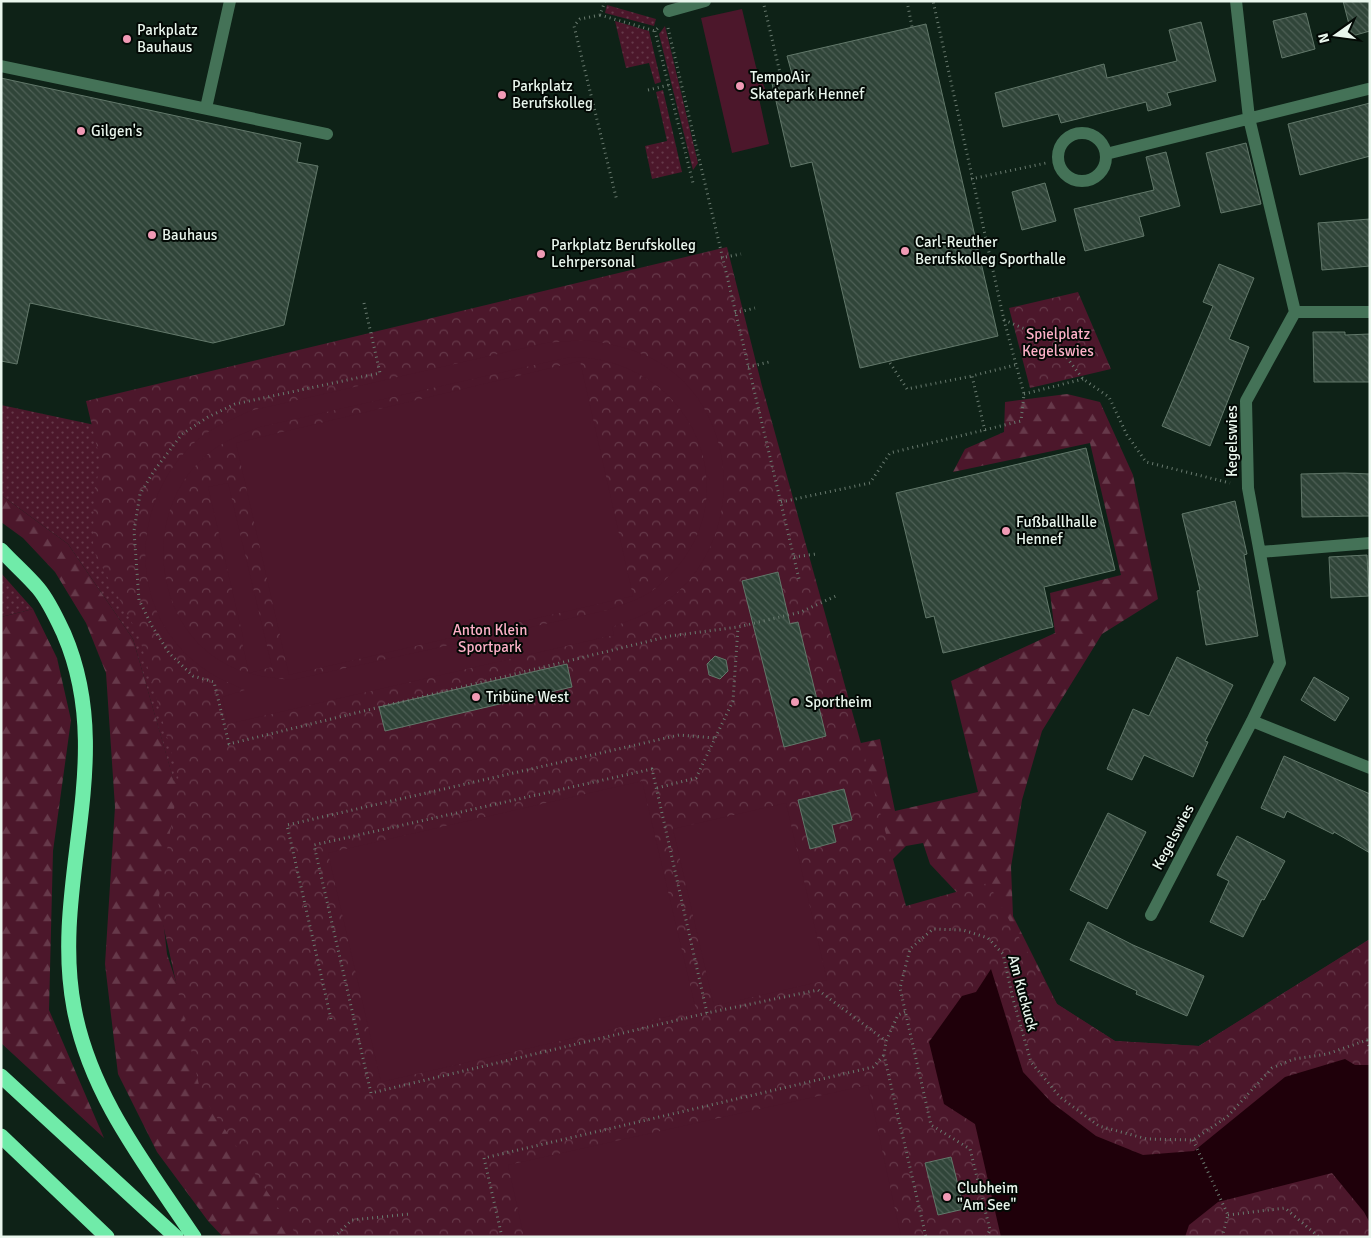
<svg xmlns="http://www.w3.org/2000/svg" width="1371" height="1238" font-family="Signika,sans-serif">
  <defs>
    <pattern id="grass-dots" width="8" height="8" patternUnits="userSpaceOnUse" patternTransform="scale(1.25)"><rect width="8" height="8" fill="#4c172b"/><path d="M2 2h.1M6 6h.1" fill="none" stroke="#66394a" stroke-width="1.8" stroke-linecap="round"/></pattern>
    <pattern id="forest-firs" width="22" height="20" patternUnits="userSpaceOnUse" patternTransform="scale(1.25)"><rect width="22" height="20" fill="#4c172b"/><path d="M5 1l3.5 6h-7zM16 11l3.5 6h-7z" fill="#66394a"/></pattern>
    <pattern id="park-crowns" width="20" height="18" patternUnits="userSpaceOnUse" patternTransform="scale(1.25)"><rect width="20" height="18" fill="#4c172b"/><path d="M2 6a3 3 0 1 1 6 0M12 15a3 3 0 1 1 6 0" fill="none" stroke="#66394a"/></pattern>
    <pattern id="building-back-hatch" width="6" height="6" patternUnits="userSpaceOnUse" patternTransform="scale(1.25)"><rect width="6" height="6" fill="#304539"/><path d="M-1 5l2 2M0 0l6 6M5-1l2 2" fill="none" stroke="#4e6056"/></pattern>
  </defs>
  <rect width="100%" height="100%" fill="#0e2217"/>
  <path fill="url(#grass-dots)" d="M607,5l49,14 -2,7 -49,-13z
    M615,21l34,10 12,51 -6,2 -6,-21 -23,5z
    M665,26l33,137 -5,7 -34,-136z
    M663,90l19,82 -30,7 -7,-33 22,-5 -11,-49z
    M1,405l108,23 117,322 -52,32 -41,-143 -65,-95 -67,-49z
    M1,573l32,36 -32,8z"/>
  <path fill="url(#forest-firs)" d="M1067,394l33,8 33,73 25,124 -56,35 -60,97 -20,69 -11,67 2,49 44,88 58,37 84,5 171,-107 -227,216 -165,-240 -48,-51 -7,-21 -17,3 -16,16 -48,-115 38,-8 15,72 83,-19 -27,-111 104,-48 -5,-40 71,-18 -31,-132 -137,29 12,-23 39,-17 1,-30z
    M1,495l67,49 65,95 41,142 52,-31 -65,151 6,53 17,52 143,231h-104l-15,-16 -51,-69 -39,-78 -13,-110 10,-157 -9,-134 -20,-50 -31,-51 -32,-34 -22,-16z
    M33,609l24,49 14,62 -18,131 -4,159 55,128 -103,-95v-426z"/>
  <path fill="url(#park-crowns)" d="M727,247l35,139 144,520 82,-23 69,121 58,37 84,5 171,-107v298h-1072l-97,-143 -43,-192 21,-122 -40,-144 -46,-86 1,-59 7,-27 -15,-63z
    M1078,292l33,77 -81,19 -21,-80z"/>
  <path fill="#4c172b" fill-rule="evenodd" d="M742,9l14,58 10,24 -8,3 11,50 -37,9 -31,-135z
    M584,340c24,3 48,8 69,19 92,49 93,187 11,244 -17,12 -34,17 -52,24l2,8 -386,89 -6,-27 23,-7c-18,-8 -35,-15 -50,-28 -68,-56 -64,-161 -1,-219 16,-15 37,-23 56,-32l296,-68zM570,357c127,0 187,149 86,231 -14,11 -32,16 -48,22l-316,70c-19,-2 -38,-4 -56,-11 -80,-33 -96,-146 -38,-206 17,-18 39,-28 62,-36z
    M580,361l53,235 -344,79 -53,-232z
    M228,483l44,184 -23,6 -7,-31 2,-1 -36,-154z
    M642,781l54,229 -315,72 -53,-229z
    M786,803l41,177 -113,26 -41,-177z
    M868,1085l33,152h-377l-16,-72z"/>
  <path fill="#1f000a" d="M991,969l32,103 28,30 45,34 47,19 51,-4 91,-74 60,-18 10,6h15v158l-6,-11 -32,-39 -114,29 -29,23 -4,12h-184l-26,-113 -31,-20 -15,-62 33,-46 14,-4z"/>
  <path fill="url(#building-back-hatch)" stroke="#62786a" d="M1343,1h27v30l-18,5z
    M1306,13l9,36 -33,9 -9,-37z
    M1201,22l15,59 -49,12 4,12 -23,6 -2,-9 -85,21 -3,-9 -55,13 -8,-34 109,-29 3,14 70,-17 -8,-31z
    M926,24l72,312 -138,32 -48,-206 -21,5 -20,-88 21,-5 -5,-18z
    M1,78l300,65 -4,19 21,4 -34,159 -71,18 -183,-40 -13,61 -16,-3z
    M1370,103v53l-70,19 -12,-51z
    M1246,143l15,61 -40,9 -15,-60z
    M1166,152l14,54 -41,11 5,19 -59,15 -11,-42 80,-19 -8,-33z
    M1045,183l11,38 -34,9 -10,-38z
    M1370,219v47l-48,4 -4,-47z
    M1219,264l35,14 -25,61 20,8 -39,99 -48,-20 51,-120 -10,-4z
    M1313,332h32v3l25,-1v48h-56z
    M1086,448l29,122 -71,17 9,40 -110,26 -9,-37 -8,2 -30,-125z
    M1345,473l25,1v42l-68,1 -1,-43z
    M1235,501l12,53 -3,1 14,81 -52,9 -9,-54 3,-1 -18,-76z
    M1367,555l2,41 -38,2 -2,-41z
    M778,572l12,52 8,-2 28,114 -42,11 -42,-166z
    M715,656l11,4 2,11 -8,8 -11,-4 -2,-11z
    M1177,657l56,28 -28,56 3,1 -15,35 -49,-22 -12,25 -25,-11 26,-60 16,7z
    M567,664l5,23 -187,44 -6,-24z
    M1314,677l35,21 -14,23 -34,-21z
    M1284,756l86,38v59l-36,-21 -1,2 -46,-23 -3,7 -23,-10z
    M844,789l8,31 -20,5 4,17 -26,7 -12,-49z
    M1108,813l38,19 -39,77 -37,-19z
    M1237,836l48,25 -21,39 -2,-1 -19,38 -33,-15 19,-41 -12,-6z
    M1088,922l45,23 71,31 -17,40 -51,-22 1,-3 -67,-31z
    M951,1157l13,52 -26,6 -13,-52z"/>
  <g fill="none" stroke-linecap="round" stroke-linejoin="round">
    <path stroke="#697a6f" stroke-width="3" stroke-dasharray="1 4" stroke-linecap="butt" d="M605,1l-5,14 -20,4 -6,7 43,175
      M763,1l18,76
      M907,1l5,26
      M600,15l55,16 5,-5
      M668,28l131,551
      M655,31l38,152
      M648,90l21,-5
      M971,179l75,-16
      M721,258l20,-4
      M364,303l16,70 -145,31 -27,13 -26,17 -28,37 -14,23 -6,37 5,69 13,26 17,27 24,23 21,6 15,62 441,-108 68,-9 63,-15 37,-17
      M735,313l20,-5
      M1004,320l51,22 28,37 26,18 18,38 19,27 84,21
      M890,363l17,26 65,-13
      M748,367l21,-5
      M1024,394l59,-15
      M985,431l-13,-55 43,-11
      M781,502l89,-19 20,-30 131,-32 3,-27 -20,-74 -71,-319
      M794,557l22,-3
      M657,788l39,-10 37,-77 5,-74
      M905,1012l-7,3 -12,26 -2,14 42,182
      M707,1013l-55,-244 -338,76 57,248 336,-80 111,-23 68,51
      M331,1019l-44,-194 392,-90 36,3
      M1367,1040l3,9
      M1193,1140l35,75 -6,22
      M1228,1215l57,-7 34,29
      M334,1237l18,-17 58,-6
      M502,1237l-18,-79 389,-91 11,-12
      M986,1237l4,-7 -20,-81 -39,-24 -31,-137 10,-39 23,-20 30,1 25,8 15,16 10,45 18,63 29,35 39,29 48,13 46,1 34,-23 45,-49 22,-9 33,-5 43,-15"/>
    <path stroke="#447257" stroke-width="12" d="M669,11l36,-10
      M1,66l326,68
      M206,108l24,-107"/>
    <path stroke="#447257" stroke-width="12" d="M1058 157a24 24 0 1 1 48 0a24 24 0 1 1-48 0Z
      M1106,154l262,-65
      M1295,312h75
      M1260,552l110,-9
      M1252,721l118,47
      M1151,915l101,-194 28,-58 -32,-175 -2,-87 49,-89 -46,-194 -13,-117"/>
    <path stroke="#70eba9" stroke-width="15" d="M1,550c12,13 26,25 37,38 11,13 19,31 26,46 54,125 -14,248 10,374 16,87 72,157 120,229
      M1,1076l175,161
      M1,1136l106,101"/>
  </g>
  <g fill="#f09ab5" stroke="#030905" stroke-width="2">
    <circle cx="127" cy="39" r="5"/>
    <circle cx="740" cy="86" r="5"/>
    <circle cx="502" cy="95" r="5"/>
    <circle cx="81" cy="131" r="5"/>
    <circle cx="152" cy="235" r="5"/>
    <circle cx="905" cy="251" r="5"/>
    <circle cx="541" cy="254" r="5"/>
    <circle cx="1006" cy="531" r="5"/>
    <circle cx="476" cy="697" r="5"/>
    <circle cx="795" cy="702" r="5"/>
    <circle cx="947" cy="1197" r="5"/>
  </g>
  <g text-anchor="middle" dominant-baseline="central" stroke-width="4" stroke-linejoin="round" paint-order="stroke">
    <g font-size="15" fill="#e9f6ed" stroke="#030905" text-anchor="start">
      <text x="137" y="30">Parkplatz<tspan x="137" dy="17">Bauhaus</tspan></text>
      <text x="750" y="77">TempoAir<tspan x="750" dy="17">Skatepark Hennef</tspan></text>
      <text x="512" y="86">Parkplatz<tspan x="512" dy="17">Berufskolleg</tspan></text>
      <text x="91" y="131">Gilgen's</text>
      <text x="162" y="235">Bauhaus</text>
      <text x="915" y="242">Carl-Reuther<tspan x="915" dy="17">Berufskolleg Sporthalle</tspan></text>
      <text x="551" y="245">Parkplatz Berufskolleg<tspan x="551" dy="17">Lehrpersonal</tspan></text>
      <text x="1016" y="522">Fußballhalle<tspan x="1016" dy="17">Hennef</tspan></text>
      <text x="486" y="697">Tribüne West</text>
      <text x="805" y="702">Sportheim</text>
      <text x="957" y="1188">Clubheim<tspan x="957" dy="17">"Am See"</tspan></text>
    </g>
    <g font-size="15" fill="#fcb0c7" stroke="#030905">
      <text x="1058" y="334">Spielplatz<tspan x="1058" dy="17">Kegelswies</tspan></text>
      <text x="490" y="630">Anton Klein<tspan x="490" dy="17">Sportpark</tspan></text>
    </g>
    <g font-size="15" fill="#e9f6ed" stroke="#030905">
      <text transform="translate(1232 441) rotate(-90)">Kegelswies</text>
      <text transform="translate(1173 837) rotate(-62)">Kegelswies</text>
      <text transform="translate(1023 993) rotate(75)">Am Kuckuck</text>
    </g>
  </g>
  <rect width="1371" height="1238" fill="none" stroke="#e9f6ed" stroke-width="5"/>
  <g transform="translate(1336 35) rotate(256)" stroke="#030905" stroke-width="4" paint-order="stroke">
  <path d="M0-4L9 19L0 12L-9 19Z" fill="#e9f6ed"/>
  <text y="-8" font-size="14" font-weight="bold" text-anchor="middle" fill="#e9f6ed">N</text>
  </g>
</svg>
